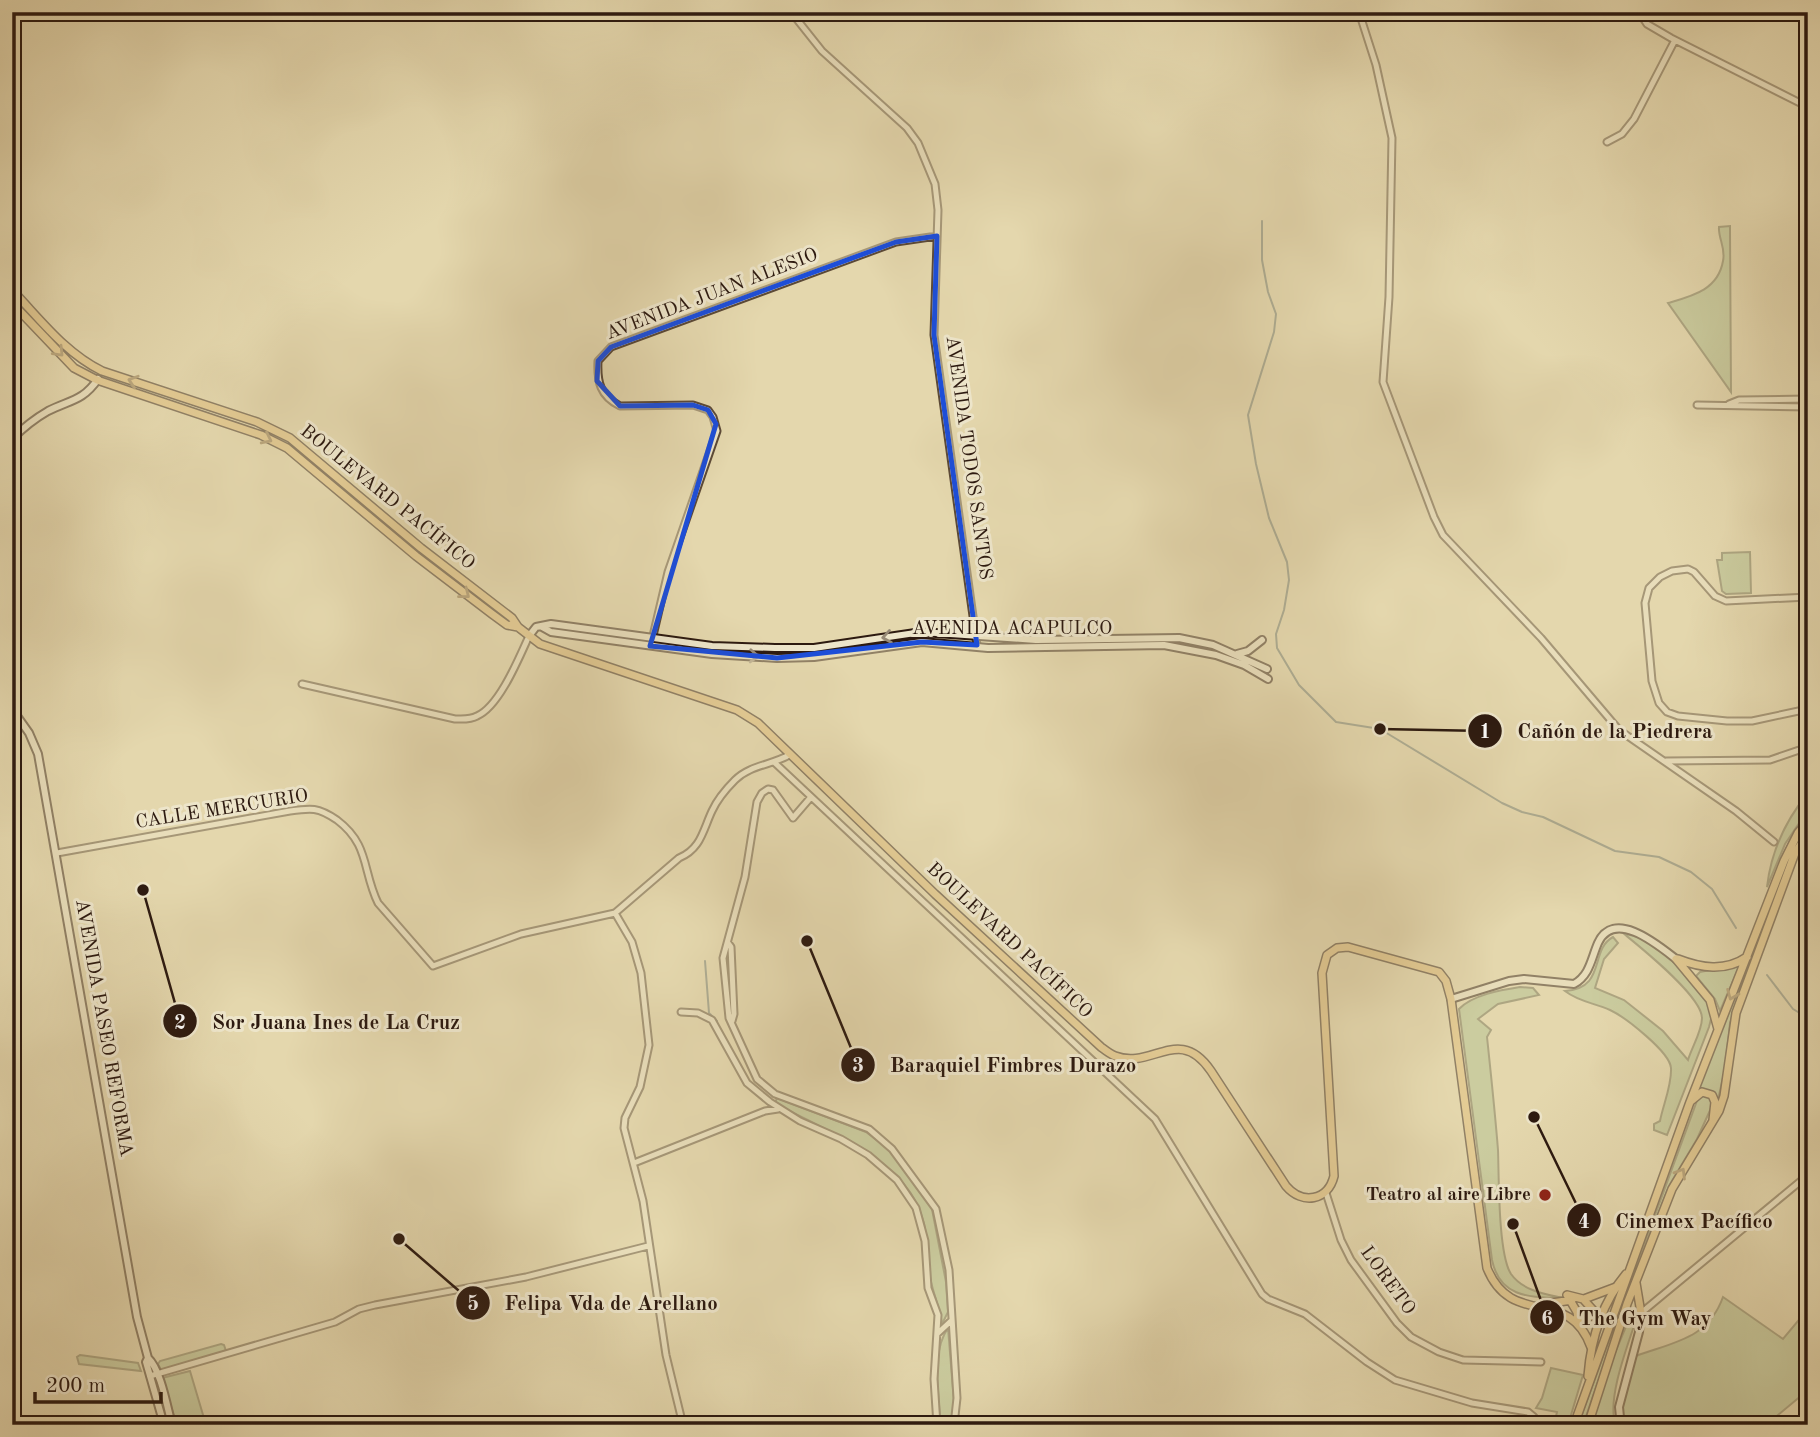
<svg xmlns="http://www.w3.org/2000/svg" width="1820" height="1437" font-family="'Old Standard TT',serif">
  <rect width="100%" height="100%" fill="#e4d7ad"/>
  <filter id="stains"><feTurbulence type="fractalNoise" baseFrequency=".00286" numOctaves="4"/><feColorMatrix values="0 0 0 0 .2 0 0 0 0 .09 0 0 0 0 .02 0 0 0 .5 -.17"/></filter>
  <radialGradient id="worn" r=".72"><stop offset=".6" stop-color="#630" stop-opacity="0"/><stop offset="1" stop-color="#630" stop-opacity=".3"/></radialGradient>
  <path fill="#aebf8e" stroke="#6e6c4f" stroke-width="2" d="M1730,226v5l1,161 -63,-89c24,-7 50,-13 55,-42 3,-13 -5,-23 -4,-34z
    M1750,552l1,41 -25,1 -4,-3 -5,-31h5v-7z
    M1808,793v17l-23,34 -18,43c4,-35 18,-66 41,-94z
    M1623,933l18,5 29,20 11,10 29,37 2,10 -3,12 -42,108 -13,-5v-6l6,-3c3,-16 12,-36 11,-53 -1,-16 -46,-51 -61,-58 -15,-7 -31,-8 -45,-19 42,-3 24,-41 48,-54l5,6 -14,16 -9,29 29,12 39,31 25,29c4,-13 14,-29 14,-42 0,-22 -62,-71 -79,-85z
    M1752,956l-22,67 -5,46 -9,39 -3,-16 -12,-4 -4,2z
    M1737,965l2,2 -19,44 -5,-12 -19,-23 4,-4z
    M1520,987l13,1 6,7 -41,9 -20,15 13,11 -4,7c4,38 8,75 11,113 1,27 0,104 13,124 12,17 34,20 52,24 -31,-1 -63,1 -71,-38l-33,-251c13,-14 42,-19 61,-22z
    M1705,1095l6,4 1,7 -15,33 -28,47 -31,80 -55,159h-5l120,-327z
    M777,1098l89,34 20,15 18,20 27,37 15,78 2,30 -6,12c-2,-16 -9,-30 -12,-47 -4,-21 -1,-43 -9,-63 -19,-57 -98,-84 -146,-111z
    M1723,1297l60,42 25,-30v81l-42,35h-135l-8,-10v-10l13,-49c38,-14 72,-17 87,-59z
    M1633,1320l2,3c-8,24 -29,79 -19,102h-24l17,-58 18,-43z
    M948,1328l6,74 -3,23h-11c0,-31 -10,-71 8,-97z
    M221,1344l3,1 2,6 -65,19 -3,-6 2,-3z
    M80,1355l58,8 3,8 -62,-7 -2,-7z
    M1551,1368l32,7 -15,50h-14l3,-13 -21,-4 6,-10z
    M190,1371l16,54h-29l-15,-47z"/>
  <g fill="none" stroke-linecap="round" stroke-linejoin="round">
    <path stroke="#6d7971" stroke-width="2" d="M1262,221v39l6,32 8,22 -2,18 -26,83 8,49 13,54 18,44 2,18 -5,30 -8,24 1,14 22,37 37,37 44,7 122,74 20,9 21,5 72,34 44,6 32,15 21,17 24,39
      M705,961l4,52 8,8
      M1767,975l26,34 15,9"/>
    <g stroke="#5b4937" stroke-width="9">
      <path id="tertiary" d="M791,12l31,39 85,77 11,15 17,41 3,26 -4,125 43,310
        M1359,12l17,53 16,73 -3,159 -6,85 51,135 9,18 98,103 78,92 117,81 38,31
        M1639,12l8,12 24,14 137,69
        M1607,142l15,-8 12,-15 41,-79
        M1729,404l10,-4 69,-1
        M1697,405l111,2
        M1808,597l-82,4 -11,-5 -21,-24 -6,-3 -16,2 -12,6 -11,11 -4,15 7,78 7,22 8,9 11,4 49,5h25l56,-12
        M652,640l16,-68 49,-141 -4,-14 -5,-7 -15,-5 -73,1c-20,-10 -23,-24 -22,-45l13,-14 285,-105 41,-6
        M302,684l153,35c8,0 15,1 22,-3 22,-9 42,-58 52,-80
        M1666,761l104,-1 38,-13
        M775,763l380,356 107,175 6,5 37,15 62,48 28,18 77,23 56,9 6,5 -2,8
        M811,797l-18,21 -20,-28 -5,-1 -6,4 -5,9 -12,75 -22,81 6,60 28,61 18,15 94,35 23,20 44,60 13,61 8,128 -3,27
        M57,853l233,-42c21,-3 28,-4 47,9 33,25 25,50 41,83l55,63 88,-32 94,-21 64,-55c22,-9 24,-28 33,-47 5,-11 15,-23 23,-31 15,-15 37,-15 54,-25
        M615,913l17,29 9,31 8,72 -9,42 -15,31 -1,10 19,73 23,154 17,70
        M728,943l3,4 3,67 -2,7
        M681,1012l17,1 14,7 35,63 23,19 30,19 41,18 27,16 29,25 19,28 9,33 3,47 10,27 -4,64 3,46
        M634,1163l131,-52 13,-2
        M1326,1193l15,47 10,20 46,63 14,14 28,15 24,8 78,2
        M1641,1313l167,-138
        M937,1334l15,-14
        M150,1376l185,-54 24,-13 16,-4 151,-28 122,-31"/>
    </g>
    <g stroke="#2d1a10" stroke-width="10">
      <path id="secondary" d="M12,439c11,-11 22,-20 36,-28 22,-11 35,-10 50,-32
        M542,627l9,5 161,22 65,4 37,-1 108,-15 66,6 176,-3 52,10 28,10 24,14
        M529,636l7,-9 15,-3 161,22 63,2h39l108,-16 114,8 143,-2 34,7 54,24
        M1237,654l11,-3 14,-11
        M12,709l17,24 9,21 99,563 11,41 -2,4 18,63
        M1451,999l58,-18 15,-2 50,5c16,-9 17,-25 24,-41 16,-35 60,2 78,16
        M148,1358c13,12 19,49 24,67
        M1625,1425l-5,-8 -1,-10 20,-75 2,-19"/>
    </g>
    <g stroke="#2d1a10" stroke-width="10">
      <path id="primary" d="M12,290c28,29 53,63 90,81l155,51 33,16 131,110 91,70 6,9 22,17 197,66 21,13 177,171 166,153c4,3 9,7 14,9 37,14 64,-32 96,15l75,115c16,19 42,15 48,-10l-12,-203 5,-18 10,-7 11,-1 91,25 7,9 5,18 36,269c25,62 82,17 104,79
        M12,303l62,65 23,12 164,55 26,13 129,108 76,58 15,11 11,2
        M1567,1295l16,4 10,11 -1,5 -13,9 -2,-12z
        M1584,1299l32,-12
        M1544,1307l8,-4 20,-3"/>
    </g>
    <g stroke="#2d1a10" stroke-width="10">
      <path id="trunk" d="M1676,959l34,41 8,29
        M1678,959c23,9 47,13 69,-2
        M1691,1101l11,-9 10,3 3,7 -2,18
        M1621,1321l20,-8 -5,-30
        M1588,1376c3,-38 13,-72 38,-102
        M1574,1425l116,-323 94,-241 14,-28 10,-12
        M1588,1425l39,-121 45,-115 47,-78 5,-15 12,-83 59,-160 13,-19"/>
    </g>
    <use href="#tertiary" stroke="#ede5ca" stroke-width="5"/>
    <use href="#secondary" stroke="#ede5ca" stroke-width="6"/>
    <use href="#primary" stroke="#e2bc76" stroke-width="7"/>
    <use href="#trunk" stroke="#e2bc76" stroke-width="7"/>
  </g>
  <defs><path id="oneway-chevron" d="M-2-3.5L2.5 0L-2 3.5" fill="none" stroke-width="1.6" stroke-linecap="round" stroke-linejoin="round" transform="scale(1.75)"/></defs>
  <g stroke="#886b43">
    <use href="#oneway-chevron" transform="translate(59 352) rotate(46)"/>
    <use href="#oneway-chevron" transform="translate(133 381) rotate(-162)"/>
    <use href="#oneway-chevron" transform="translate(267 439) rotate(26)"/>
    <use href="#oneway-chevron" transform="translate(465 594) rotate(38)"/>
    <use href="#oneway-chevron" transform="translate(1732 995) rotate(112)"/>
    <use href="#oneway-chevron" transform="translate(1681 1173) rotate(-59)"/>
  </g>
  <g stroke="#978a76">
    <use href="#oneway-chevron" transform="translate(887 637) rotate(171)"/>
    <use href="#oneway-chevron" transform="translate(754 656) rotate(3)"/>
  </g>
  <path d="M0 0H1820V1437H0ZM937,236l-3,99 43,310 -55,-3 -145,16 -127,-12 66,-222 -8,-14 -15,-5 -73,1 -23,-25 1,-20 13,-14 127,-47 158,-58z" fill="#e4d7ad" fill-opacity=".55" fill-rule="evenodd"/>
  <path fill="none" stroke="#1d4ed8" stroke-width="5" stroke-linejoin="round" d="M937,236l-3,99 43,310 -55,-3 -145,16 -127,-12 66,-222 -8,-14 -15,-5 -73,1 -23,-25 1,-20 13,-14 127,-47 158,-58z"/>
  <circle fill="#8f2418" stroke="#ede5ca" stroke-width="2.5" cx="1545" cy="1195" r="7"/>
  <g text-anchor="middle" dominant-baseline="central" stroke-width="6" stroke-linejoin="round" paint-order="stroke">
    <g font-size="19" fill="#2d1a10" stroke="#ede5ca">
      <text transform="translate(712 295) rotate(-21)">AVENIDA JUAN ALESIO</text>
      <text transform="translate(968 458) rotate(82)">AVENIDA TODOS SANTOS</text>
      <text transform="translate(387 498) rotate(39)">BOULEVARD PACÍFICO</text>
      <text x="1012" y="629">AVENIDA ACAPULCO</text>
      <text transform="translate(222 810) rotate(-9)">CALLE MERCURIO</text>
      <text transform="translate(1009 941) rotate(43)">BOULEVARD PACÍFICO</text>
      <text transform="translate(103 1028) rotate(80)">AVENIDA PASEO REFORMA</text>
      <text transform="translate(1387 1281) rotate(54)">LORETO</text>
    </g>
    <g font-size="19" font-weight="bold" fill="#2d1a10" stroke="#ede5ca" text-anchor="end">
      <text x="1531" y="1195">Teatro al aire Libre</text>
    </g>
  </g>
  <path fill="none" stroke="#2d1a10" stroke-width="2.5" d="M1380 729L1485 731M143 890L180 1021M807 941L858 1065M1534 1117L1584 1220M399 1239L473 1303M1513 1224L1547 1317"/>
  <g fill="#2d1a10" stroke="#ede5ca" stroke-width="2.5">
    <circle cx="1380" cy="729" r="7"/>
    <circle cx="143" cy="890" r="7"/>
    <circle cx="807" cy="941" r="7"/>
    <circle cx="1534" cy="1117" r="7"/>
    <circle cx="399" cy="1239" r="7"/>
    <circle cx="1513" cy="1224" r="7"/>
    <circle cx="1485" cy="731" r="18"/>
    <circle cx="180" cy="1021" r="18"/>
    <circle cx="858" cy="1065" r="18"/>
    <circle cx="1584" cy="1220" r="18"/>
    <circle cx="473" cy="1303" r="18"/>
    <circle cx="1547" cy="1317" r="18"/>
  </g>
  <g font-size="21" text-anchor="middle" font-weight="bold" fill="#fff">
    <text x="1485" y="738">1</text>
    <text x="180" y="1029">2</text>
    <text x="858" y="1072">3</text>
    <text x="1584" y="1228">4</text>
    <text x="473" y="1310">5</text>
    <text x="1547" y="1325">6</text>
  </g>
  <g font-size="21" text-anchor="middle" font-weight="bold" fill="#2d1a10" stroke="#ede5ca" stroke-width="6" stroke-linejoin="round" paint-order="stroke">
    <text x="1615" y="738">Cañón de la Piedrera</text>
    <text x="336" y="1029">Sor Juana Ines de La Cruz</text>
    <text x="1013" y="1072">Baraquiel Fimbres Durazo</text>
    <text x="1694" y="1228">Cinemex Pacífico</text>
    <text x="611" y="1310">Felipa Vda de Arellano</text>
    <text x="1645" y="1325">The Gym Way</text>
  </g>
  <rect width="1820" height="1437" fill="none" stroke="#e4d7ad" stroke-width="42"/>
  <rect x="14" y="14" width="1792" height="1409" fill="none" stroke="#2d1a10" stroke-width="3.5"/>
  <rect x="21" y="21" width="1778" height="1395" fill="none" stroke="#2d1a10" stroke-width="2"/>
  <path d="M35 1392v10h126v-10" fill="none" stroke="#2d1a10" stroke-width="3.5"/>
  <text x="46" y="1392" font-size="21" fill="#2d1a10" stroke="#ede5ca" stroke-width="5" paint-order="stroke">200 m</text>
  <rect width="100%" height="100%" filter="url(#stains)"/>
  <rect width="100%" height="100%" fill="url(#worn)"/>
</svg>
